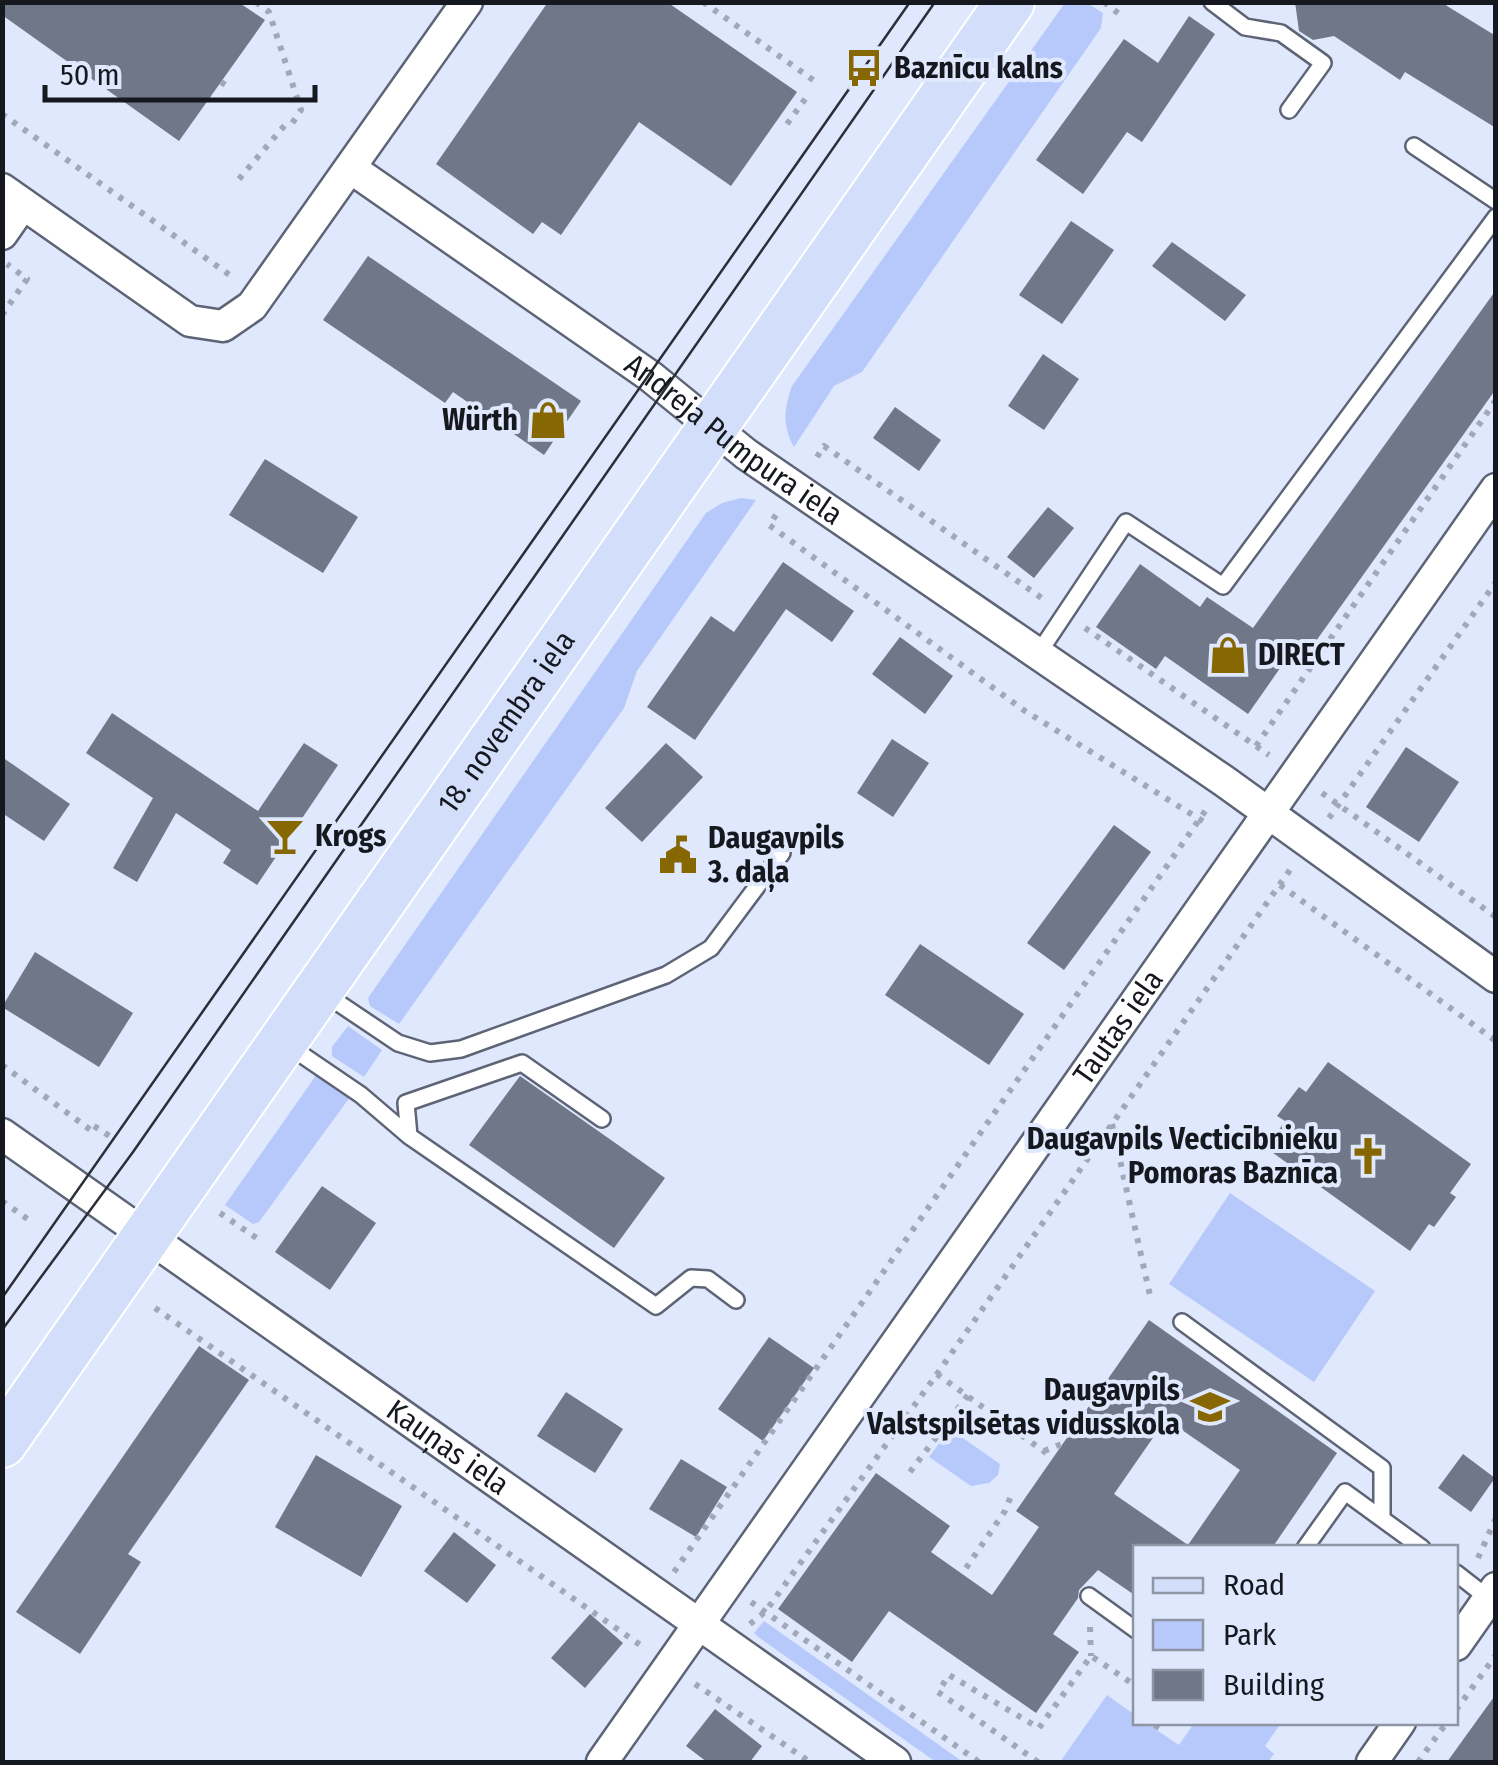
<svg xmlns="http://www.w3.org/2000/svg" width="1498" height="1765" font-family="'Fira Sans Condensed',sans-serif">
  <rect width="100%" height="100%" fill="#dfe8fc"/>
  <path fill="#b6c9fa" d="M1065,3h22l16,10 -2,15 -239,344 -28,14 -40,61c-12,-22 -10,-38 -2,-61z
    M741,498l15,2 -119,171 -13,37 -225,316 -29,-18 -2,-8 338,-485 16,-10z
    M348,1026l34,24 -18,27 -32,-21v-9z
    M317,1074l33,23 -91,125 -6,2 -28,-19z
    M1230,1193l145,98 -61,91 -145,-98z
    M950,1429l50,35 -2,11 -9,8 -18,3 -42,-29z
    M764,1621l199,141h-27l-175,-123 -7,-6z
    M1107,1695l28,20 1,7 10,1 33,22 15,-22h87l-16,23 9,8 -6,8h-208z"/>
  <path fill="#707789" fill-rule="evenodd" d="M2,2h236l27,18 -86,121 -177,-126z
    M548,2h119l130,90 -66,94 -92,-64 -78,113 -19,-13 -9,12 -97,-70z
    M1295,2h147l5,4 49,30v92l-91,-56 -5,8 -66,-44 -21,4 -14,-9z
    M1189,16l26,18 -73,108 -15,-10 -44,62 -47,-34 88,-121 34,24z
    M1071,221l43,29 -52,74 -43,-29z
    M1172,242l74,53 -21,26 -73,-55z
    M368,256l213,145 -37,54 -91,-63 -8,11 -122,-83z
    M1496,290v99l-195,273 -11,-8 -42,60 -83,-58 -9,13 -60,-42 44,-63 60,43 7,-10 46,31z
    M1043,354l36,25 -35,51 -36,-24z
    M895,407l46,33 -22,31 -46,-33z
    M265,459l93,58 -35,56 -94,-58z
    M1048,507l26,21 -40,50 -27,-21z
    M783,562l71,49 -22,31 -46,-33 -91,131 -48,-33 64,-91 23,16z
    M900,637l53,39 -28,38 -53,-40z
    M112,713l146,98 46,-68 34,22 -81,120 -34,-22 8,-13 -55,-37 -39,69 -24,-14 40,-70 -67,-45z
    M892,739l37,24 -36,54 -36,-24z
    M666,743l37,34 -61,65 -37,-34z
    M1406,747l53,35 -40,60 -53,-35z
    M2,757l68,47 -26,37 -42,-28z
    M1114,825l37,27 -87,118 -37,-27z
    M920,944l104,70 -35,51 -104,-70z
    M35,952l98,61 -34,54 -97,-60z
    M1328,1062l143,102 -21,29 6,4 -22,30 -5,-3 -19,27 -144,-103 19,-27 -8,-5 22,-29 7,5z
    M520,1076l145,102 -51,70 -145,-103z
    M322,1186l54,37 -46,67 -55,-38z
    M1149,1320l188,133 -65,95h-136v48l-38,-26 -19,20 -1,8 -25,36 26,18 -43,61 -147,-102 -37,51 -74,-53 98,-136 74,53 -19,26 61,43 47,-68 -23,-16zM1166,1419l74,51 -52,75 -74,-51z
    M769,1337l45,31 -51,73 -45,-32z
    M199,1346l50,34 -121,174 13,8 -61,92 -64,-42z
    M566,1392l57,37 -28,44 -58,-37z
    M1463,1454l32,24 -24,34 -33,-24z
    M316,1455l86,51 -41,71 -86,-50z
    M681,1459l46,28 -31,50 -47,-28z
    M454,1532l42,33 -29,38 -43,-32z
    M590,1614l33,29 -38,45 -34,-30z
    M1496,1694v68h-49z
    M715,1709l47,37 -12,16h-43l-21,-16z"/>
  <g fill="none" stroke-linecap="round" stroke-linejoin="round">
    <g stroke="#5d6475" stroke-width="20">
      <path id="lane" d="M1212,2l33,25 36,6 42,30 -34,47
        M1414,146l82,55
        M1038,654l88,-132 97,64 273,-369
        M322,992l76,51 32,10 31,-4 205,-74 45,-27 71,-95
        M286,1044l75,51 48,41 247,170 35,-28 17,1 28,21
        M409,1136l-3,-33 116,-40 80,56
        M1182,1322l200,146v51
        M1305,1548l40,-56 77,56
        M1456,1573l32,25
        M1089,1596l47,34"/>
    </g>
    <g stroke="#5d6475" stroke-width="35">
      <g id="street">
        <path id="s1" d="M352,169l298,207 96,78 478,327 272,196"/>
        <path d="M2,189l188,132 33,5 29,-20 215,-304"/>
        <path d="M2,234l21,-30"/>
        <path id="s2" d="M2,1134l893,628"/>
        <path d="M1456,1645l40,-57"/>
        <path id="s3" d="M602,1762l894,-1273"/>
        <path d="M1372,1762l28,-40"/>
      </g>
    </g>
    <g stroke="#fff" stroke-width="52">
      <g id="primary">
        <path id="s4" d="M2,1443l1008,-1441"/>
      </g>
    </g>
    <path stroke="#a1a8b8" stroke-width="6" stroke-dasharray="5 8" stroke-linecap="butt" d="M256,2l13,10 32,98 -12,18
      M703,2l113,80
      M1104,2l19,15
      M221,82l9,6
      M2,114l232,164
      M787,124l21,-29
      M239,179l46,-54
      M2,315l25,-36 -20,-15
      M817,457l7,-11 222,155
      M776,515l-7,10 256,186 184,114
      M1085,628l184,127
      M1256,746l240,-346
      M1322,793l174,124
      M1329,818l167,-236
      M1280,885l216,156
      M2,1065l90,66
      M1112,1124l39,176
      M94,1126l17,11
      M2,1201l27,19
      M220,1213l38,26
      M155,1308l491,341
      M937,1374l116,84
      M1044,1451l20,-8
      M910,1472l58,-77
      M1478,1558l18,-40
      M966,1568l39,-57 6,-15
      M674,1572l534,-765
      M751,1602l228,160
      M750,1624l15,-12 172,-238 355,-507
      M1090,1627l1,29
      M695,1684l115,78
      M1456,1710l40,-55
      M1155,1729l4,-7
      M1038,1762l-100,-70 11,-17 90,53 52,-72 45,30
      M1418,1762l29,-40"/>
    <use href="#lane" stroke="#fff" stroke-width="15"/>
    <use href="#street" stroke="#fff" stroke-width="30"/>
    <use href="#primary" stroke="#d3defa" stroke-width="48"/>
    <path stroke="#2c2f38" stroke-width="2.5" d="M2,1298l908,-1296
      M2,1330l131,-178 802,-1150"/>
  </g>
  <defs>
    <g id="bus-bare" transform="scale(3)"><path d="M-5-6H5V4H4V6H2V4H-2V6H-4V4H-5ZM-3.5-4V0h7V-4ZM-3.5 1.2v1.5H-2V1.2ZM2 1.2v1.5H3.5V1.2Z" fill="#866701" stroke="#dfe8fc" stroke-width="2.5" paint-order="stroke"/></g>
    <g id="shop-bare" transform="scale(3)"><path d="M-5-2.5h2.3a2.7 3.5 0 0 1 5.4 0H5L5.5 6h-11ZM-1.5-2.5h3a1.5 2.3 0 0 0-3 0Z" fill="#866701" stroke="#dfe8fc" stroke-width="2.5" paint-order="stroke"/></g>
    <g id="bar-bare" transform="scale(3)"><path d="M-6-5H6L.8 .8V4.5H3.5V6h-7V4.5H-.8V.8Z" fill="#866701" stroke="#dfe8fc" stroke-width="2.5" paint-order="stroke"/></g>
    <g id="civic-bare" transform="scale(3)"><path d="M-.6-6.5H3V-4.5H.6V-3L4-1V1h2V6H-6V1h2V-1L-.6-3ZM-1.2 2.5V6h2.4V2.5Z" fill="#866701" stroke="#dfe8fc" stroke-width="2.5" paint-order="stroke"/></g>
    <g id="church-bare" transform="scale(3)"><path d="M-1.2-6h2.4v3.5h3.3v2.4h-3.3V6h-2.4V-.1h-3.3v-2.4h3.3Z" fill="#866701" stroke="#dfe8fc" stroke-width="2.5" paint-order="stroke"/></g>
    <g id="school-bare" transform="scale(3)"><path d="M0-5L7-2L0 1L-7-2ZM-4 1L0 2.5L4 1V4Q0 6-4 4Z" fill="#866701" stroke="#dfe8fc" stroke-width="2.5" paint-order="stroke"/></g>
  </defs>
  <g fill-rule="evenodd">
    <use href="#bus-bare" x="864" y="68"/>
    <use href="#shop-bare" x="548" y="420"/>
    <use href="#shop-bare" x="1228" y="655"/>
    <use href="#bar-bare" x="285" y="836"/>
    <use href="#civic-bare" x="678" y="855"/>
    <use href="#church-bare" x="1368" y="1156"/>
    <use href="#school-bare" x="1210" y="1407"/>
  </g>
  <g text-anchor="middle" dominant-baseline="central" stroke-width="8" stroke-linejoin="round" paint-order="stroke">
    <g font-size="30" font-weight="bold" fill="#15181f" stroke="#dfe8fc" text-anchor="start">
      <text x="894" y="68">Baznīcu kalns</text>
      <text x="518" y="420" text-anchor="end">Würth</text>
      <text x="1258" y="655">DIRECT</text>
      <text x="315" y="836">Krogs</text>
      <text x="708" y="838">Daugavpils<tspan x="708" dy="34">3. daļa</tspan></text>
      <text x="1338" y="1139" text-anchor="end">Daugavpils Vecticībnieku<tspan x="1338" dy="34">Pomoras Baznīca</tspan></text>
      <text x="1180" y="1390" text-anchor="end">Daugavpils<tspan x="1180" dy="34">Valstspilsētas vidusskola</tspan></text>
    </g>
    <g font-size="30" fill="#15181f" stroke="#dfe8fc">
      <text stroke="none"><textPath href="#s1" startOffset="468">Andreja Pumpura iela</textPath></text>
      <text stroke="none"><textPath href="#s4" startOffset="880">18. novembra iela</textPath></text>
      <text stroke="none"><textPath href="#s3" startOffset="898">Tautas iela</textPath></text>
      <text stroke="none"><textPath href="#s2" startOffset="545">Kauņas iela</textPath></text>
    </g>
  </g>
  <rect width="1498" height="1765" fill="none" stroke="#15181f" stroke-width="10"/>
  <rect x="1133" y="1545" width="325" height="180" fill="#dfe8fc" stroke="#8e95a4" stroke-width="2.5"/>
  <rect x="1153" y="1578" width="50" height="15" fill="#d3defa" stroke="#8e95a4" stroke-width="2.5"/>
  <text x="1223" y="1595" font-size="30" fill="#15181f">Road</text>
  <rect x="1153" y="1620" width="50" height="30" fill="#b6c9fa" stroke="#8e95a4" stroke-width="2.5"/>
  <text x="1223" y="1645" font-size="30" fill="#15181f">Park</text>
  <rect x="1153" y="1670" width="50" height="30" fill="#707789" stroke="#8e95a4" stroke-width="2.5"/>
  <text x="1223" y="1695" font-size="30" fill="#15181f">Building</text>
  <path d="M45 85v15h270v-15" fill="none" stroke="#15181f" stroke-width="5"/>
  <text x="60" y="85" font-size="30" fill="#15181f" stroke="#dfe8fc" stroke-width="8" paint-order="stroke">50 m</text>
</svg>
